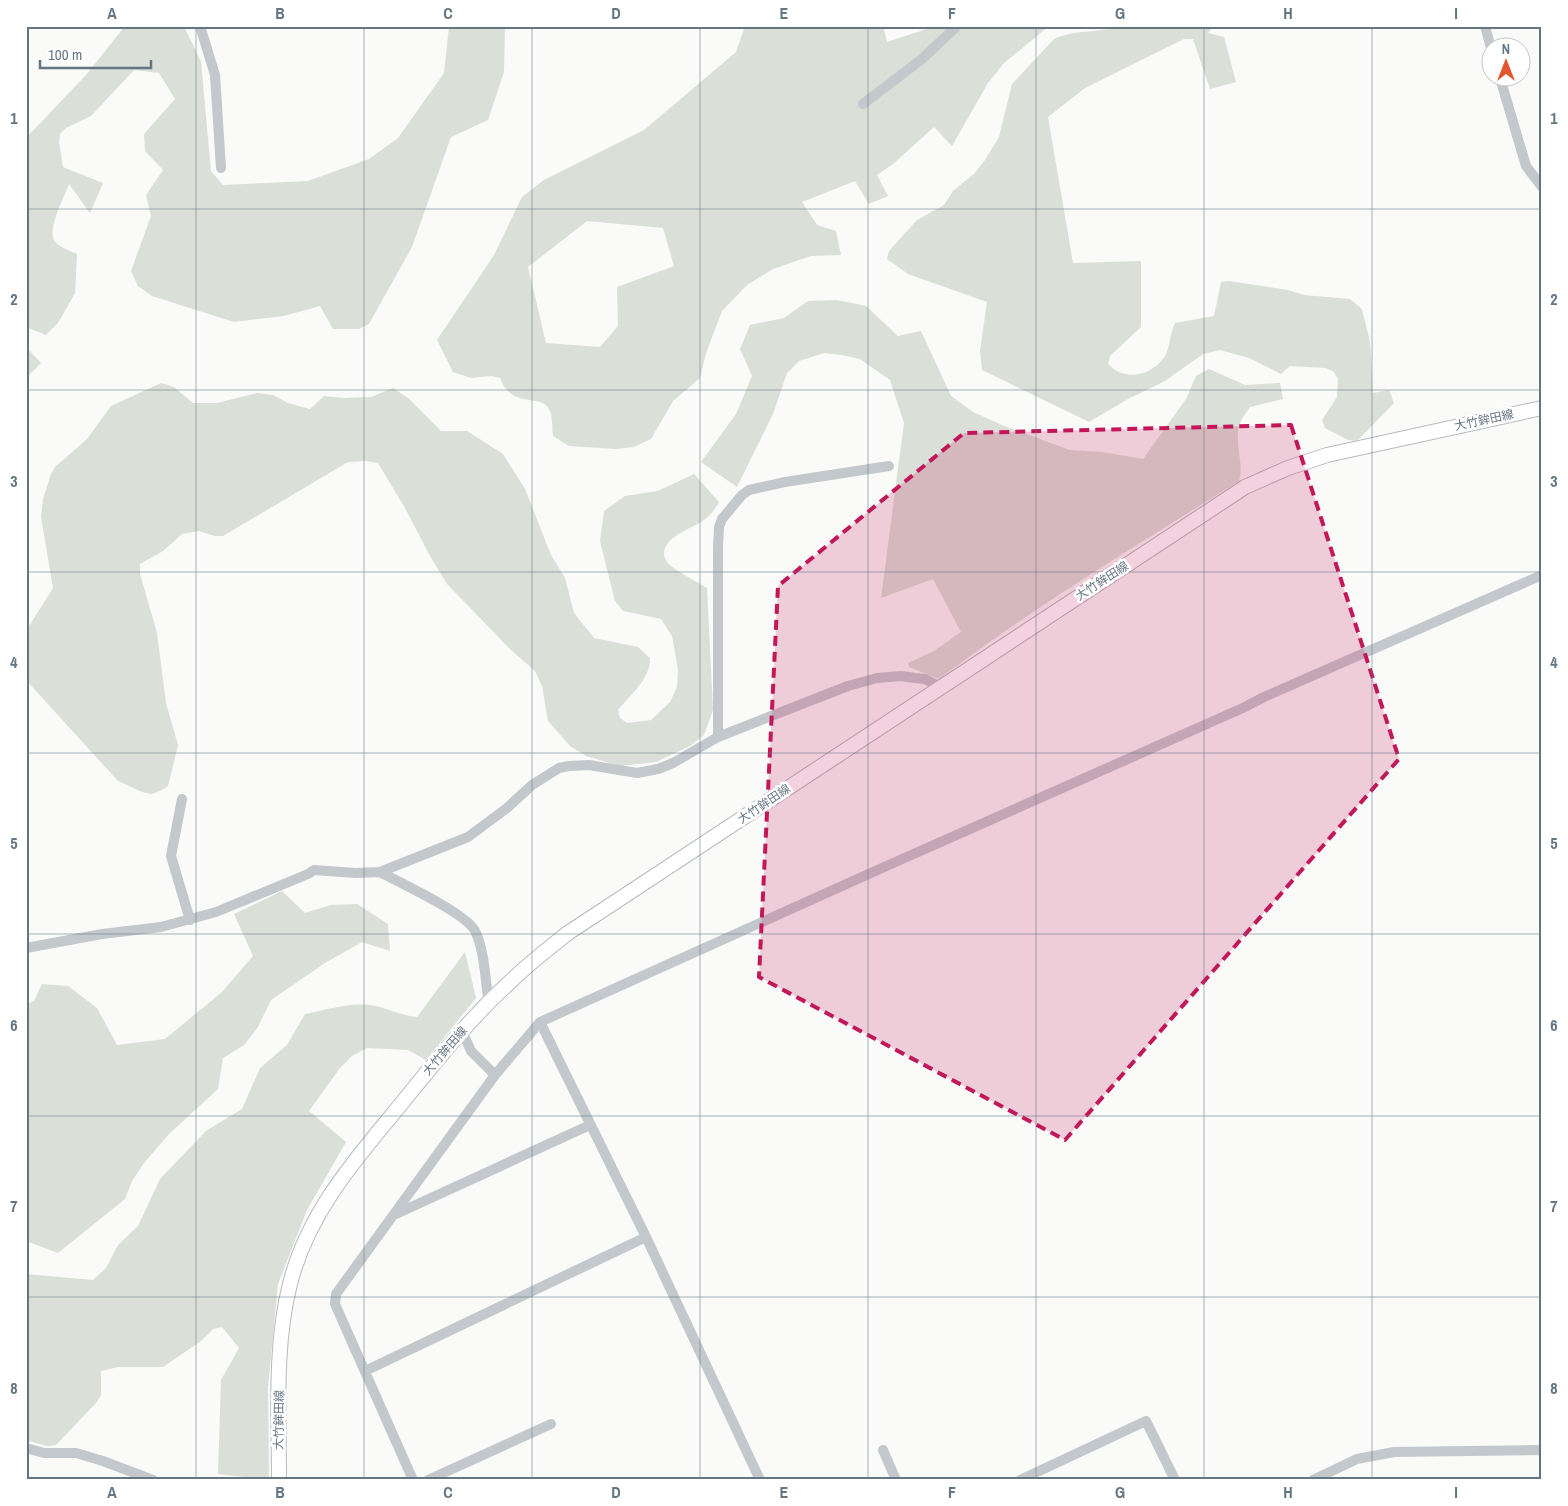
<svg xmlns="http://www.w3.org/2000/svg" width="1568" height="1506" font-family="'Archivo Narrow','Noto Sans JP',sans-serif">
  <rect width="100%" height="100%" fill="#fafaf8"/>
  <path fill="#dadfd7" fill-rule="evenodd" d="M125,26h59l17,36 10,109 12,14 85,-4 61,-22 29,-21 46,-65 5,-47h56l-1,46 -16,48 -37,17 -39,110 -43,77 -10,5h-26l-13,-23 -36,10 -50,6 -82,-26 -14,-10 -7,-15 20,-55 -5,-21 17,-25 -18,-19 -1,-17 31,-35 -16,-26 -25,-3 -43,46 -25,12 -6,6 -1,8 4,25 40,16 -13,30 -21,-29c-5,13 -24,49 -13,59 5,5 15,8 21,11l-2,39 -17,30 -12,12 -20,-8v-189l60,-63z
    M745,26h138l4,16 49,-16h113l-45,37 -16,20 -36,63 -18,-19 -41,37 -16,11 11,21 -19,8 -14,-23 -53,21 15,23 19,6 5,24 -30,1 -38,13 -26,16 -25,26 -16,42 -6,25 -27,23 -22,38 -17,8 -18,2 -47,-3 -16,-10c-1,-7 0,-20 -4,-27 -8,-16 -37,1 -49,-31l-9,-2 -20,2 -18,-6 -16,-32 57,-85 28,-58 22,-17 100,-50 92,-78zM587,221l76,7 11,38 -57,21 1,39 -18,21 -54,-4 -18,-76z
    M1123,26h90l-5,7 16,4 12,45 -26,7 -17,-50h-9l-99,49 -37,29 25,146 68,-2v66l-31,29 -2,8c17,18 44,12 57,-8 5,-9 5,-23 10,-33l39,-7 7,-34 8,-1 59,9 16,5 46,4 12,10 8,33 3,51 16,-3 5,13 -37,38 -9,-1 -23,-12 -3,-8 15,-23 1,-18 -4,-7 -8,-4 -36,-2 -9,8 -32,-16 -29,-8 -17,4 -38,27 -37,18 -39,23 -107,-52 -2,-19 7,-49 -79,-28 -21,-15 2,-8 28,-31 27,-15 9,-14 21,-17 11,-14 14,-23 13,-53 42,-45c21,-10 47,-6 69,-13z
    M837,300l29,6 32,30 23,-5 30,65 22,16 29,13 68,25 32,2 41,7 43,-60 10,-23 13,-7 36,16 35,-2 3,16 -33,8c-3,5 -7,9 -9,14 -9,19 4,41 -2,60 -102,64 -205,126 -300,198l-30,-12 -1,-4 26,-12 27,-19 -28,-53 -52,19 23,-175 -14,-43 -30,-21 -18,-4 -18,-2 -25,8 -12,12 -14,41 -36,73 -36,-25 35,-48 16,-38 -12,-27 10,-24 34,-7 24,-17z
    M26,347l15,16 -15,15z
    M161,383l13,4 19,16h24l40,-10 16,2 15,8 22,6 14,-13 20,2 27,-1 22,-9 15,10 33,33h26l36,23 22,35 26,66 14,23 9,35 20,25 44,9 12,11c1,20 -20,37 -32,52l2,8 7,5 24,-3 19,-18 7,-15 1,-17 -6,-34 -11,-17 -38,-8 -8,-10 -15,-60 4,-30 21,-15 33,-5 36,-17 25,28c-4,8 -10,15 -18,20 -13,8 -47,19 -34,40 5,7 32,21 40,26l6,122 -9,25 -14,11 -34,16 -36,4 -34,-10 -16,-10 -22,-25 -6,-35 -7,-15 -25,-22 -63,-65 -17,-28 -25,-48 -27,-45 -13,-2 -17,1 -125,74h-8l-17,-5 -16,3 -19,17 -23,13v10l17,59 9,70 12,42 -10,41 -8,5 -8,3 -10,-2 -24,-11 -92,-101v-49l27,-43 -12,-71 2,-18 8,-25 4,-7 32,-28 24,-33z
    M282,891l23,22 26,-8 26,-1 31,20 2,27 -28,-9 -37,21 -54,37 -13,27 -14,18 -21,13 -5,31 -49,45 -25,29 -12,18 -7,18 -67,54 -32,-12v-236l8,-4 8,-17 26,2 29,22 20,37 48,-6 57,-47 31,-36 -19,-42z
    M465,952l11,46 -50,62 -18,-10 -41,-2 -15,8 -12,12 -31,43 37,31 -39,68 -29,74 -10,103 1,93 -51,-6 3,-94 18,-32 -17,-21 -9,2 -12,12 -38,26h-45l-17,4v25l-5,7 -40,42 -9,1 -21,-6v-166l67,6 13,-12 12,-23 20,-19 22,-47 46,-48 36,-22 18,-41 27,-23 18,-31c22,-4 48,-13 70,-8 15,3 27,10 42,11z"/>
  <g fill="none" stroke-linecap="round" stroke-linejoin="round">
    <g stroke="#b5babe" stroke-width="16">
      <path id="major" d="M279,1480c0,-64 -5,-134 11,-196 17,-69 63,-122 107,-175 36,-44 71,-89 113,-127 18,-18 38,-33 58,-49l677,-446 43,-19 39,-13 215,-47"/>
    </g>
    <path stroke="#c3c8cc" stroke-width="10" d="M200,26l15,49 6,93
      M1485,26l6,22
      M1500,78l26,88 16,21
      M863,104l59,-45 35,-33
      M718,737v-190l1,-20 3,-8 20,-24 7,-5 36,-8 104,-16
      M182,799l-11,57 19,64
      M380,872c20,11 86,41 95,59 10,20 10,50 14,72
      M26,948l76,-14 59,-7 55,-15 92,-38 6,-4 42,3 24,-1 88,-35 39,-29 25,-23 27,-17 10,-2 20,-1 48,8 21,-4 15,-6 45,-26 130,-51 29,-8 24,-2 14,2 10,1 15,8
      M540,1022l106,215 114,243
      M462,1031l9,20 24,24
      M396,1214l194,-89
      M365,1371l281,-134
      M26,1448l18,5h32l27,8 50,19
      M883,1450l13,30
      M413,1480l-78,-176 1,-10 159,-219 45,-53 342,-154 363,-161 19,-10 278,-122
      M428,1480l123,-56
      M1020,1480l126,-59 29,59
      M1313,1480l44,-21 37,-7 148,-2"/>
    <use href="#major" stroke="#fff" stroke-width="14"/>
  </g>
  <path fill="#c2185b" fill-opacity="0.2" stroke="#c2185b" stroke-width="4" stroke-dasharray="10 6" stroke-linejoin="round" d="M1291,425l108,334 -334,381 -306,-163 19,-391 186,-153z"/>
  <path fill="none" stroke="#657683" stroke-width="1" stroke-opacity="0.55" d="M196,26v1454M364,26v1454M532,26v1454M700,26v1454M868,26v1454M1036,26v1454M1204,26v1454M1372,26v1454M26,209h1516M26,390h1516M26,572h1516M26,753h1516M26,934h1516M26,1116h1516M26,1297h1516"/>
  <g text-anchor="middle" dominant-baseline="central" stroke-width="5" stroke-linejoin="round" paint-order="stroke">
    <g font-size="12" fill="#657683" stroke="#fff">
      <text transform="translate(1484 420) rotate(-12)">大竹鉾田線</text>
      <text transform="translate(1102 581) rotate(-33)">大竹鉾田線</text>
      <text transform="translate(764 804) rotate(-34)">大竹鉾田線</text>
      <text transform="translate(445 1051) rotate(-49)">大竹鉾田線</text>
      <text transform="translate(279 1420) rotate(-89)">大竹鉾田線</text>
    </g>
  </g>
  <rect width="1568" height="1506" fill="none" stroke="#ffffff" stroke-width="55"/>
  <g transform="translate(1506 62)"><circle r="24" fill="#ffffff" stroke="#c1c8cd"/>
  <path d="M0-4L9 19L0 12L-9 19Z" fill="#e4572e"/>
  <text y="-8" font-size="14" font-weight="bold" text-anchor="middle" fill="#657683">N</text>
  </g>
  <path d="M40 60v8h111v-8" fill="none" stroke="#657683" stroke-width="2.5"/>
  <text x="48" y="60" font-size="15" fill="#657683" stroke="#ffffff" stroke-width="4" paint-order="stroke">100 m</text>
  <rect x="28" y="28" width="1512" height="1450" fill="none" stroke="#657683" stroke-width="2"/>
  <g font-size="16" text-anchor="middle" font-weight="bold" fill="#657683">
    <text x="112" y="19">A</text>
    <text x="280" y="19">B</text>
    <text x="448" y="19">C</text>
    <text x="616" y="19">D</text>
    <text x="784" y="19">E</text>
    <text x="952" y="19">F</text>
    <text x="1120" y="19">G</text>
    <text x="1288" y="19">H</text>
    <text x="1456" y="19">I</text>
    <text x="14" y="124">1</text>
    <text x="1554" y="124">1</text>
    <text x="14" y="305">2</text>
    <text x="1554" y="305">2</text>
    <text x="14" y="487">3</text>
    <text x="1554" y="487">3</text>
    <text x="14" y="668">4</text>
    <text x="1554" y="668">4</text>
    <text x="14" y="849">5</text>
    <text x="1554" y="849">5</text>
    <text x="14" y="1031">6</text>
    <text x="1554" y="1031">6</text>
    <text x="14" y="1212">7</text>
    <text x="1554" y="1212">7</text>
    <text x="14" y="1394">8</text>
    <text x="1554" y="1394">8</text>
    <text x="112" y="1498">A</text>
    <text x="280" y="1498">B</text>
    <text x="448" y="1498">C</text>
    <text x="616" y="1498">D</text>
    <text x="784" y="1498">E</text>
    <text x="952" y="1498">F</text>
    <text x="1120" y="1498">G</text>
    <text x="1288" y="1498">H</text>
    <text x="1456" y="1498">I</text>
  </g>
</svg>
